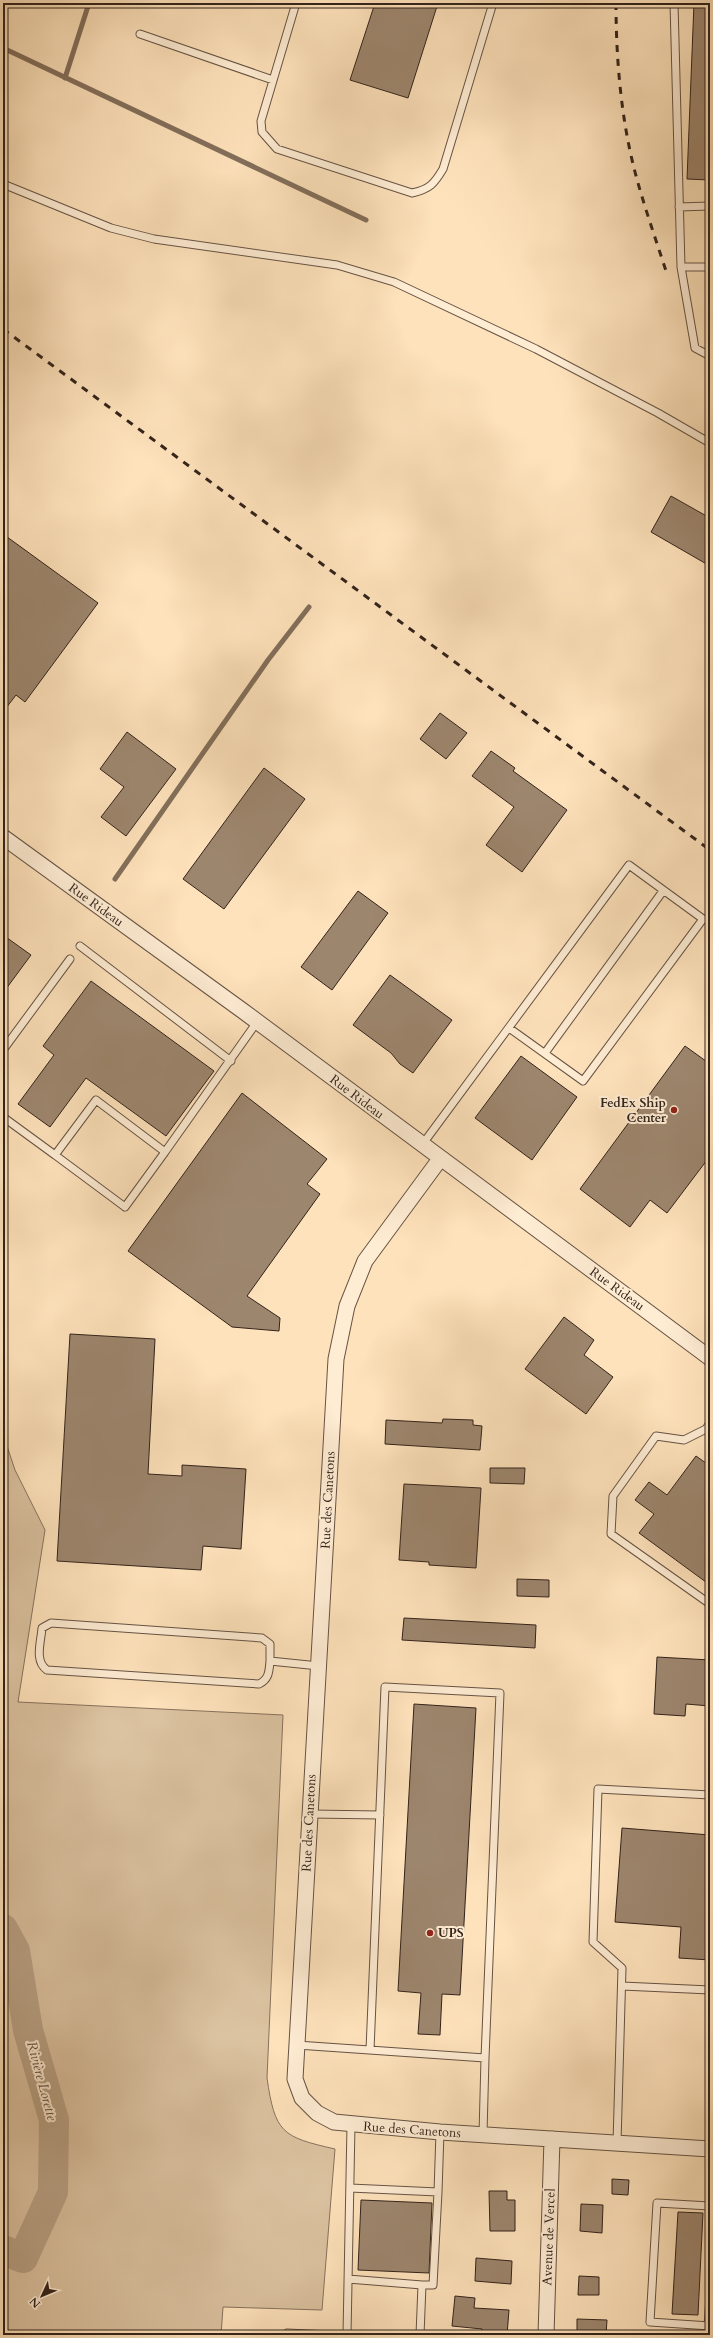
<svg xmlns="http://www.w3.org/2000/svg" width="713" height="2338" font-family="Cardo,serif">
  <rect width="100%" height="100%" fill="#fee2bb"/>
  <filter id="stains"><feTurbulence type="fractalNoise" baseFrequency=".005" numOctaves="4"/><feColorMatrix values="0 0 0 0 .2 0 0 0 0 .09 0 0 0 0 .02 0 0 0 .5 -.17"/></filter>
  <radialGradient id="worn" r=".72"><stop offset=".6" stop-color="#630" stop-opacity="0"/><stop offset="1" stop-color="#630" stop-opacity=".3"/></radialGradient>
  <path fill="#dbc2a0" stroke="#87725e" d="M3,1434l12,36 30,60 -27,172 265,13 -16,363c8,55 15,59 68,71l-13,161 -99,-3 -2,28h-218z"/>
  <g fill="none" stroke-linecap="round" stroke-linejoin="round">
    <path stroke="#836f5b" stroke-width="5" d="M3,48l363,172
      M65,78l24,-75
      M115,879l153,-219 41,-53"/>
    <path stroke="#b9a185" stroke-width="30" d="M3,1929l12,22 13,79 26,90 -1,72 -30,66 -20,-8"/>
  </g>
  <path fill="#9d866e" stroke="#33231b" d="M375,3h63l-30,95 -58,-18z
    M694,3h16v177l-23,-1z
    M671,496l39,22v48l-59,-34z
    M3,534l95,69 -73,99 -9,-7 -13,17z
    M440,713l27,20 -21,26 -26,-20z
    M127,732l49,37 -50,67 -25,-19 23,-30 -24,-18z
    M491,751l24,17 -2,3 54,39 -45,62 -36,-27 28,-38 -42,-31z
    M264,768l41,31 -81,110 -41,-30z
    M358,891l30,22 -56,77 -31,-23z
    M3,935l28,20 -28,38z
    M390,975l62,45 -39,53 -13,-9 -9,-11 -38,-28z
    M91,981l123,90 -48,65 -80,-58 -36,49 -32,-23 36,-49 -11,-9z
    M685,1046l25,18v92l-43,57 -17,-13 -20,27 -50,-38z
    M521,1056l56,41 -45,63 -57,-42z
    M242,1093l85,66 -20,25 13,10 -73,102 33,22 -1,13 -47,-4 -104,-76z
    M564,1317l30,23 -10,15 29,22 -27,37 -61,-45z
    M70,1334l85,5 -7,135 34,2v-11l64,4 -5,80 -38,-3 -2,24 -144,-9z
    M443,1419l30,1v5l9,1 -2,24 -95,-6 1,-24 56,3z
    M696,1456l14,10v119l-71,-52 15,-19 -19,-14 14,-18 18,13z
    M490,1468h35l-1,16 -34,-1z
    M404,1484l77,4 -5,80 -47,-3v-3l-30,-2z
    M517,1579l32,1v17l-32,-1z
    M404,1618l132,7 -1,23 -133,-8z
    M657,1657l53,3v46l-24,-2 -1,12 -31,-2z
    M414,1704l62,4 -16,287 -18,-1 -2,41 -22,-1 3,-41 -23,-2z
    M622,1828l88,7v125l-31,-2 2,-31 -66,-5z
    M612,2179l17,1 -1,15 -16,-1z
    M489,2191h18v9h8v31h-25z
    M361,2200l71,3 -3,70 -71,-3z
    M581,2204l22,1 -1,28 -22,-2z
    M678,2212l25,1 -5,102 -26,-1z
    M476,2258l36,3 -1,23 -36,-3z
    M579,2276l20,1v18h-21z
    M455,2296l20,2 -1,10 35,2 -2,25h-26l1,-6 -30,-3z
    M577,2319l30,1 -1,15h-29z"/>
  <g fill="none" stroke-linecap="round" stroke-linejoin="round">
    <g stroke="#665343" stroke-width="9">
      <path id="service" d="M296,3l-35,118 1,11 15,17 135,44c18,-4 22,-9 31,-24l50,-166
        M674,3l7,264 14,81 15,8
        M140,34l133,46
        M3,184l108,44 43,11 183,26 57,17 142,67 122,64 52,30
        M679,207l31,-1
        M681,267h29
        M80,946l151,115
        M3,1050l67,-91
        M545,1053l118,-162
        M3,1117l52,38
        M422,1145l207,-280 74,54 -120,162 -74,-53
        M165,1152l-40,55 -70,-52 41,-55 69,52 92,-130
        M710,1423l-4,6 4,3
        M706,1429l-22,11 -28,-4 -43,60 -2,38 99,70
        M270,1661v-17l-8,-6 -211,-15 -9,5c-1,14 -8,33 5,42l212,14c10,-5 10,-12 11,-23l49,5
        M310,1814l70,1
        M622,1986l88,4
        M297,2045l188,13 15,-365 -115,-6 -15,363
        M483,2134l2,-76
        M617,2143l5,-175 -29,-26 5,-153 112,6
        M350,2188l88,4 -5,93h-11
        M438,2192l2,-60
        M710,2206l-53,-3 -7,119 60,4
        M348,2279l74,6 -2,50
        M708,2326l2,-29
        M287,2333l44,2
        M347,2335l4,-210"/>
    </g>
    <g stroke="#665343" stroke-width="17">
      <path id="minor" d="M3,837l240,174 467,347
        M440,1159l-75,102 -18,45 -11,53 -41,720 7,19 15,15 17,9 106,10 270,17
        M546,2335l6,-196"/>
    </g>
    <use href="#service" stroke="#feecd3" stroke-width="7"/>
    <use href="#minor" stroke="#feecd3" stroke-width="15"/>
    <path stroke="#33231b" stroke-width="3" stroke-dasharray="7 7" stroke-linecap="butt" d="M616,3c0,56 5,115 19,169 9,34 21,68 32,102
      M3,329l707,521"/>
  </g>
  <g fill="#8f2418" stroke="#feecd3" stroke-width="1.5">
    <circle cx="674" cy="1110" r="4"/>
    <circle cx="430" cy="1933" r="4"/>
  </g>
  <g text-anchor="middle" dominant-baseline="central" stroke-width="4" stroke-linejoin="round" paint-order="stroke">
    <g font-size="13" fill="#33231b" stroke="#feecd3">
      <text transform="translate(96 905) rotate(36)">Rue Rideau</text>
      <text transform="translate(357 1097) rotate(37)">Rue Rideau</text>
      <text transform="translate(617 1289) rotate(36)">Rue Rideau</text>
      <text transform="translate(328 1500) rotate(-87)">Rue des Canetons</text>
      <text transform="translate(309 1823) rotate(-87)">Rue des Canetons</text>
      <text transform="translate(412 2130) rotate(4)">Rue des Canetons</text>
      <text transform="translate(549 2237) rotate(-88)">Avenue de Vercel</text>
    </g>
    <g font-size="13" font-weight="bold" fill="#33231b" stroke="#feecd3" text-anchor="end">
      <text x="666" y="1103">FedEx Ship<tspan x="666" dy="15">Center</tspan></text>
      <text x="438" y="1933" text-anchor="start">UPS</text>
    </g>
    <g font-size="14" font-style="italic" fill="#624f40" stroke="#feecd3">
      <text transform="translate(42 2081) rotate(75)">Rivière Lorette</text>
    </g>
  </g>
  <rect width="713" height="2338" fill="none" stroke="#fee2bb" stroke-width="16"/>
  <rect x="4" y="4" width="705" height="2330" fill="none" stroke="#33231b" stroke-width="2"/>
  <rect x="8" y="8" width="697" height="2322" fill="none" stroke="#33231b"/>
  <g transform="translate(42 2296) rotate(226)" stroke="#feecd3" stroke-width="3" paint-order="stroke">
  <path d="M0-3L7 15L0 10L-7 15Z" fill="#33231b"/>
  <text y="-6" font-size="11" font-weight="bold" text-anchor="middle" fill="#33231b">N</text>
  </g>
  <rect width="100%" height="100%" filter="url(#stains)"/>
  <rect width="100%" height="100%" fill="url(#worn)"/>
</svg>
